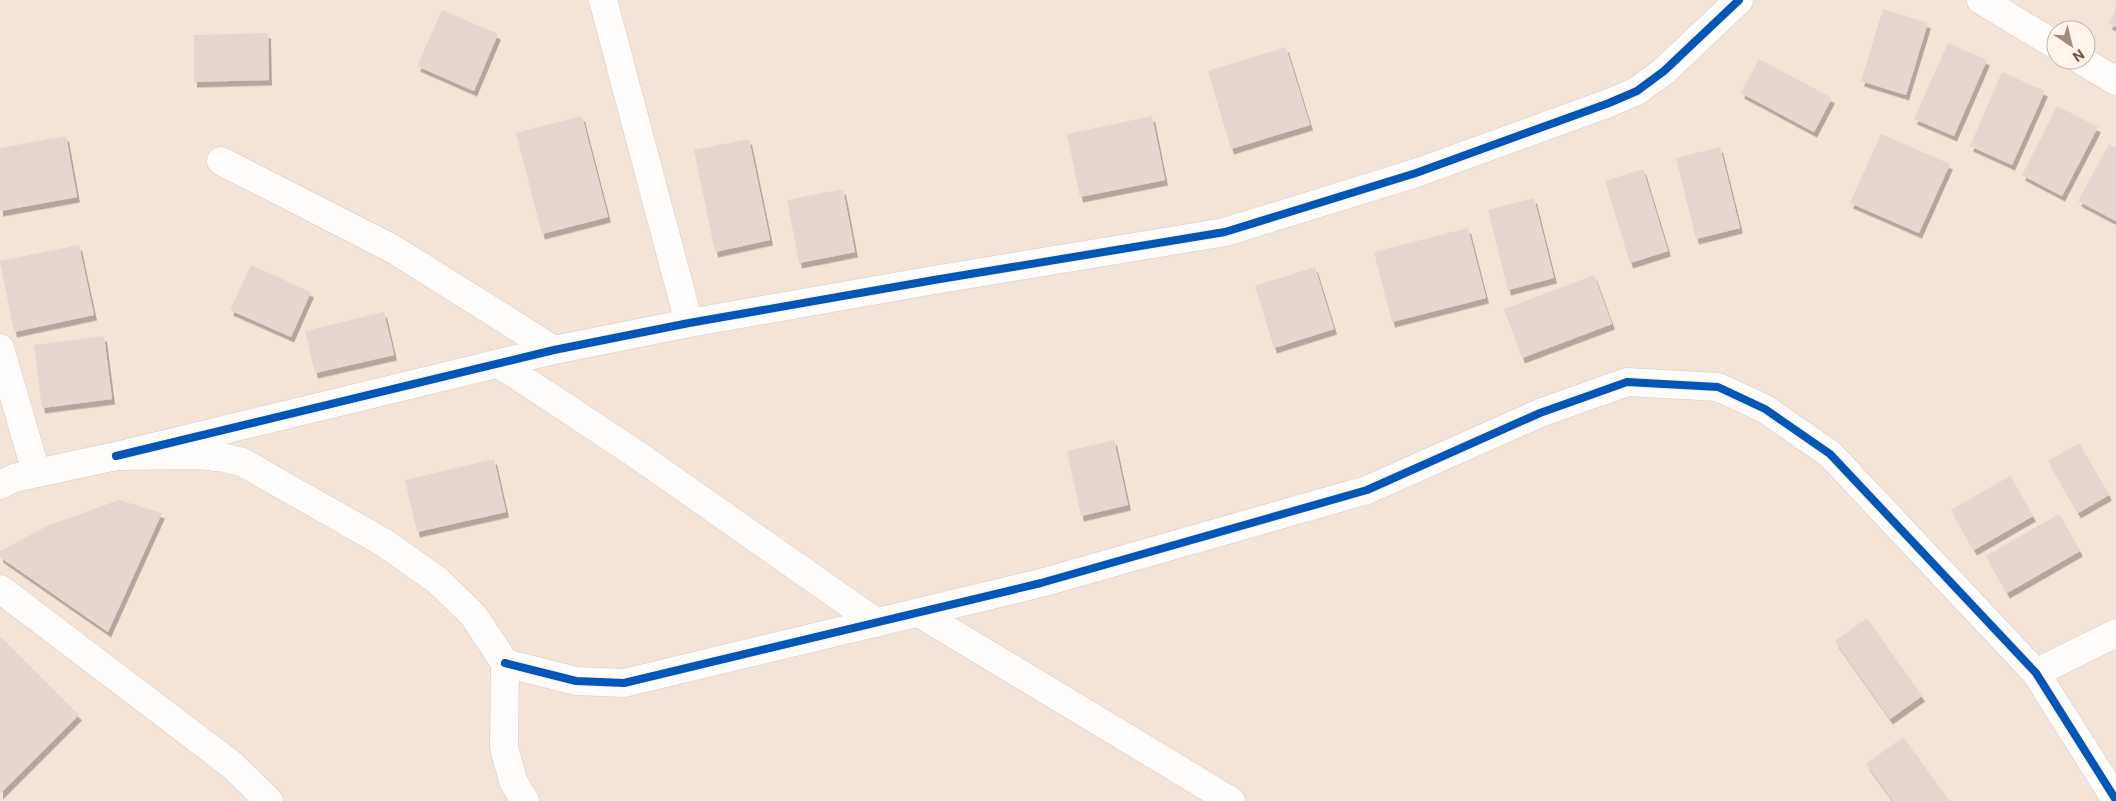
<svg xmlns="http://www.w3.org/2000/svg" width="2116" height="801" font-family="Commissioner,sans-serif">
  <defs>
    <filter id="shadow"><feDropShadow dx="3" dy="5.5" stdDeviation="0" flood-color="#0004"/></filter>
  </defs>
  <rect width="100%" height="100%" fill="#f8f0e9"/>
  <path fill="#f4e3d7" fill-rule="evenodd" d="M0,0h2116v801h-2116zM2056,30h30v30h-30z"/>
  <path fill="#e5d7d0" filter="url(#shadow)" d="M2116,7v20l-7,-3z
    M1883,9l45,14 -22,72 -45,-14z
    M442,10l56,24 -24,57 -57,-25z
    M268,33l1,47 -75,2v-47z
    M1948,43l39,17 -33,76 -40,-17z
    M1286,47l24,78 -79,24 -23,-78z
    M1759,59l73,39 -18,34 -73,-39z
    M2002,72l43,19 -33,74 -42,-19z
    M2057,106l41,21 -36,69 -40,-21z
    M582,116l26,101 -66,17 -26,-101z
    M1152,116l13,64 -85,17 -13,-63z
    M1881,134l69,30 -31,69 -69,-30z
    M66,136l11,61 -77,14v-63z
    M749,139l21,101 -55,12 -21,-102z
    M2109,144l7,4v73l-38,-20z
    M1720,147l20,81 -44,11 -20,-81z
    M1643,169l25,82 -38,12 -25,-82z
    M843,189l12,63 -56,11 -12,-63z
    M1534,198l20,80 -46,12 -20,-80z
    M1468,228l18,70 -94,24 -18,-70z
    M79,245l15,70 -80,17 -14,-71z
    M251,265l60,27 -20,45 -61,-27z
    M1315,267l19,62 -60,19 -19,-62z
    M1594,275l18,49 -90,34 -18,-49z
    M384,312l10,43 -79,18 -10,-42z
    M104,336l8,63 -70,9 -8,-63z
    M1114,440l14,65 -47,11 -14,-65z
    M2079,443l30,52 -31,18 -30,-52z
    M494,459l12,53 -89,20 -12,-52z
    M2010,476l23,40 -59,34 -23,-40z
    M119,500l43,13 -54,119 -108,-75v-6l47,-25z
    M2059,514l21,37 -73,42 -21,-37z
    M1867,618l55,78 -32,23 -55,-78z
    M0,636l79,79 -79,79z
    M1903,737l47,64h-57l-27,-37z"/>
  <g fill="none" stroke-linecap="round" stroke-linejoin="round">
    <g stroke="#d6cbc6" stroke-width="29">
      <path id="minor" d="M603,0l86,323
        M1981,0l75,45
        M2081,60l35,21
        M221,161l172,88 161,101
        M0,348l36,124
        M498,363l135,89 244,171
        M116,456l438,-106 135,-27 245,-43 291,-48 191,-59 193,-70 28,-12 27,-20 75,-71
        M0,485l14,-7 102,-22 83,-1 26,3 17,4 141,80 54,38 36,35 32,48 -1,84 9,34 12,20
        M0,589l232,176 37,36
        M919,613l312,188
        M505,663l71,18 48,2 417,-100 326,-93 173,-77 87,-31 91,5 47,22 65,45 206,219 80,127
        M2036,673l80,-40"/>
    </g>
    <use href="#minor" stroke="#fefdfc" stroke-width="28"/>
    <g stroke="#fff4eb" stroke-width="11">
      <path id="cycleway" d="M116,456l438,-106 135,-27 245,-43 291,-48 191,-59 193,-70 28,-12 27,-20 75,-71
        M505,663l71,18 48,2 417,-100 326,-93 173,-77 87,-31 91,5 47,22 65,45 206,219 80,127"/>
    </g>
    <use href="#cycleway" stroke="#0057b8" stroke-width="8"/>
  </g>
  <g transform="translate(2071 45) rotate(145)"><circle r="24" fill="#fff4eb" stroke="#c9b3a9"/>
  <path d="M0-4L9 19L0 12L-9 19Z" fill="#a5897f"/>
  <text y="-8" font-size="14" font-weight="bold" text-anchor="middle" fill="#795146">N</text>
  </g>
</svg>
